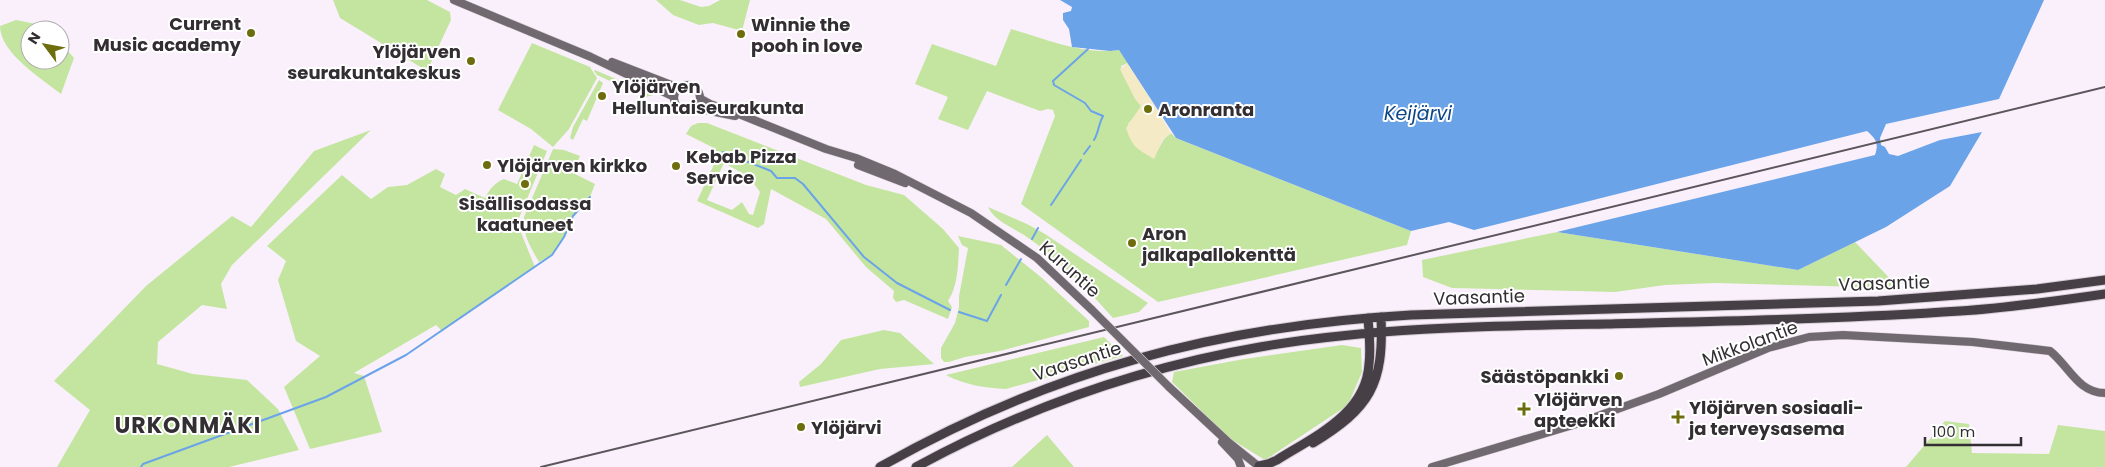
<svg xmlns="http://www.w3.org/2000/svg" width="2105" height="467" font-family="Poppins,sans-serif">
  <rect width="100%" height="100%" fill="#faf0fb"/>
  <path fill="#c4e5a0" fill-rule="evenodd" d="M333,0h94l23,12 1,8 -24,51 -87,-53z
    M656,0h24l21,7 8,-1 11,-6h30l-8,31 -29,-8 -14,2 -26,-10z
    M16,20l30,6 3,4h-19v30h30v-18l14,16 -13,36c-19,-15 -61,-41 -61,-68z
    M1011,29c34,10 72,26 108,21l9,13 -7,3 3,11 17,29 -2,5 -11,13 28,29 8,-14 7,-6 5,5 235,93 -4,14 -249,57 -137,-98 34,-88 -2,-6 -5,-1 -8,2 -53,-20 -19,39 -30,-11 10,-22 -33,-13 17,-40 64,22z
    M532,43l58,24 7,11 -28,51 -16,18 -22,-18 -33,-19z
    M595,70l58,25 -7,2 -17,-7 -2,2 -3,-1 1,-3 -28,-13 -3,-4z
    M599,80l4,3 -16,38 -4,-2 -10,21 -3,-2 3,-11z
    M698,123h9l159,62 38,10 39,34 16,19c-1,17 -1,38 -11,53l4,6 -4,12 -44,-19 -8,2 -3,-4 1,-7 -28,-24 -40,-48 -55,-30 -7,35 -6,4 -61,-27 19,-41 -5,-6 3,-6 -28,-14 5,-8zM724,163l31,17 -1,4 6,8 -7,23 -4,-1 -7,-12 -10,8 -25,-10z
    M371,130l-139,135 -11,19 6,25 -25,-4 -44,37 -1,22 36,10 54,6 31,29 21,41 -70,17h-172l33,-57 -36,-29 92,-95 86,-70 19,11 63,-76z
    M534,145l13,6 -30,72 18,44 -93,64 -6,-6 -82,48 10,3 18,56 -72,17 -26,-62 36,-31 -24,-15 -18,-61 8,-19 -19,-15 75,-71 29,24 17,-12 19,-2 29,-16 9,5 -5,13 16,8 9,-6 20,9c5,-9 9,-15 19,-19l13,5z
    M553,149l11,1 16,6 -7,17 22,11 -5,13 -17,19 -9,21 -12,18 -13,7c-8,-14 -17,-28 -15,-45z
    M988,207l39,17 18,10 103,69 -9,9 -26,6c-27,-30 -56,-61 -89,-83 -13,-8 -29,-14 -36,-28z
    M1557,232l241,38 57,-28 44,46 -184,-5 -50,2 -50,7 -163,-4 -29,-11 -1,-17z
    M958,236l43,9 41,33 47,43v6l-89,24 -35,6 -16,5h-5l-3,-4v-10l14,-25 4,-16v-11l9,-48 -6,-3z
    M884,330l16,3 34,31 -54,5 -80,18 -1,-5 22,-18 20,-24z
    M1104,337l19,19 -117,33c-21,-1 -41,-4 -60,-14z
    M1342,345l19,3 1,24 -14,33 -83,55 -36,-22 -57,-56 2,-10 70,-13z
    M1945,421l24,3 3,29 77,1 9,-29 47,6v36h-199z
    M1047,435l27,32h-62z"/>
  <path fill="#f4eac5" d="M1128,63l43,70 -8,6 -9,20c-17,-10 -22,-12 -28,-31l15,-22 -6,-7 -15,-30z"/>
  <path fill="#6ba3e9" d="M1060,0h984l-45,99 -113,25 -6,14 1,7 4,2 4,7 9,2 42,-16 42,-8 -32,54 -64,41 -88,43 -241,-38 318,-77c4,-12 1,-16 -8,-24l-393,99 -25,-8 -38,9 -235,-93 -57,-88 -9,1 -38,-4 -3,-18 -6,-9v-7l8,-2 1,-4z"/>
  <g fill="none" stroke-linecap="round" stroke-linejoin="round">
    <path stroke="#6ba3e9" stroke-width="2" d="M1088,49l-35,32 1,4 31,18 6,8 12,5c-5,9 -4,16 -9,24
      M723,152l48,19 6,7h18l8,6 61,73 33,26 53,27
      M1084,154l6,-8
      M1051,205l30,-45
      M1032,239l6,-11
      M1006,285l15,-26
      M959,312l28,9 14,-26
      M141,467l2,-3 183,-67 80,-42 146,-100 12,-18 9,-21 17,-19"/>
    <g stroke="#d6cdd7" stroke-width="9">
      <path id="secondary" d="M454,0l137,57 83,40
        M612,62l67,26
        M674 98a13 13 0 1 1 26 0a13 13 0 1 1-26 0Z
        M701,99l9,5 19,6 97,39 30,9 39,16 76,39 66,45 55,52
        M696,108l39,8
        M858,165l47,18
        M1169,387l58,54 30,24
        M1222,442l16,17 3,8
        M1432,467l141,-42 86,-31 109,-46 41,-11 34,-2 130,7 77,9c19,15 28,42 55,42"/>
    </g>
    <g stroke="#d6cdd7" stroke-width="11">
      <path id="trunk" d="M1313,443c57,-35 71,-58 68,-126
        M1259,466l9,-2 9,-4c38,-24 89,-46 92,-96 2,-15 0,-31 -1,-46
        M880,467c169,-96 337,-141 531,-152l467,-14 159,-12 68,-9
        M916,467c107,-58 223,-99 344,-120 114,-20 230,-21 346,-23 118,-3 236,-5 354,-13 48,-3 97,-10 145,-17"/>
    </g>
    <use href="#secondary" stroke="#706a70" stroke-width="8"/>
    <use href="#trunk" stroke="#463f46" stroke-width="9"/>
    <path stroke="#5b565b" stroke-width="2" d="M541,467l1564,-380"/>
    <g stroke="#d6cdd7" stroke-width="9" stroke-linecap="butt">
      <path id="secondary-bridge" d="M1092,310l77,77"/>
    </g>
    <use href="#secondary-bridge" stroke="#706a70" stroke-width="8"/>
  </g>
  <g fill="#6d6d0e" stroke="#fff" stroke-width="2">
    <circle cx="251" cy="33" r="5"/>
    <circle cx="741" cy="34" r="5"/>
    <circle cx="471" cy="61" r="5"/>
    <circle cx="602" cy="96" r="5"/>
    <circle cx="1148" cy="109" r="5"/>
    <circle cx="487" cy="165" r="5"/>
    <circle cx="676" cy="166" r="5"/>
    <circle cx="525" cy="184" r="5"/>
    <circle cx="1132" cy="243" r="5"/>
    <circle cx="1619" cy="376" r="5"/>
    <path d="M1521.5 401.5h5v5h5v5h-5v5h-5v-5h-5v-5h5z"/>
    <path d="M1675.5 409.5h5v5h5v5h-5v5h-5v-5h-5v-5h5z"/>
    <circle cx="801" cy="427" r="5"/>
  </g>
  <g text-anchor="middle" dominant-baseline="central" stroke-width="4" stroke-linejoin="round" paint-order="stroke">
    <g font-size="18" font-weight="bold" fill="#322e32" stroke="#fff" text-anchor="start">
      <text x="241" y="23" text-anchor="end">Current<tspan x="241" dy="21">Music academy</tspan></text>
      <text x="751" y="24">Winnie the<tspan x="751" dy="21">pooh in love</tspan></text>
      <text x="461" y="51" text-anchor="end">Ylöjärven<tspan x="461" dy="21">seurakuntakeskus</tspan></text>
      <text x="612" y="86">Ylöjärven<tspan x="612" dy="21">Helluntaiseurakunta</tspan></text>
      <text x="1158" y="109">Aronranta</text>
      <text x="686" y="156">Kebab Pizza<tspan x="686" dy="21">Service</tspan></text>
      <text x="497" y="165">Ylöjärven kirkko</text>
      <text x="525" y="203" text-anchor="middle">Sisällisodassa<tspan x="525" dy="21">kaatuneet</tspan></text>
      <text x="1142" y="233">Aron<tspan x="1142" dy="21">jalkapallokenttä</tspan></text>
      <text x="1609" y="376" text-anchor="end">Säästöpankki</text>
      <text x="1534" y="399">Ylöjärven<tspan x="1534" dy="21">apteekki</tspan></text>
      <text x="1689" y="407">Ylöjärven sosiaali-<tspan x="1689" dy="21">ja terveysasema</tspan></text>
      <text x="811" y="427">Ylöjärvi</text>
    </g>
    <g font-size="18" fill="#322e32" stroke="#fff">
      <text transform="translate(1070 269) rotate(42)">Kuruntie</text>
      <text transform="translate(1884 283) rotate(-2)">Vaasantie</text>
      <text transform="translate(1479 297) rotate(-2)">Vaasantie</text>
      <text transform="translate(1750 343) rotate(-20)">Mikkolantie</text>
      <text transform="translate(1077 361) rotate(-18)">Vaasantie</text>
    </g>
    <g font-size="19" font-style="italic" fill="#0c4685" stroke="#fff">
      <text x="1418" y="113">Keijärvi</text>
    </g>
    <g font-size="22" font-weight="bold" letter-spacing="1" fill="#322e32" stroke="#fff">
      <text x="188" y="425">URKONMÄKI</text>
    </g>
  </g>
  <g transform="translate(45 45) rotate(302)"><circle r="24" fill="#ffffff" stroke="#adabad"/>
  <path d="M0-4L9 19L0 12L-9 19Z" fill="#6d6d0e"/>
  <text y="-8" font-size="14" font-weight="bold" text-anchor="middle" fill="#322e32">N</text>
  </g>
  <path d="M1925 437v8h96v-8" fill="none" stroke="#322e32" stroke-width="2.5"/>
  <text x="1932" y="437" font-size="15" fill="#322e32" stroke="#ffffff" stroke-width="4" paint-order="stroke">100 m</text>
</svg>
